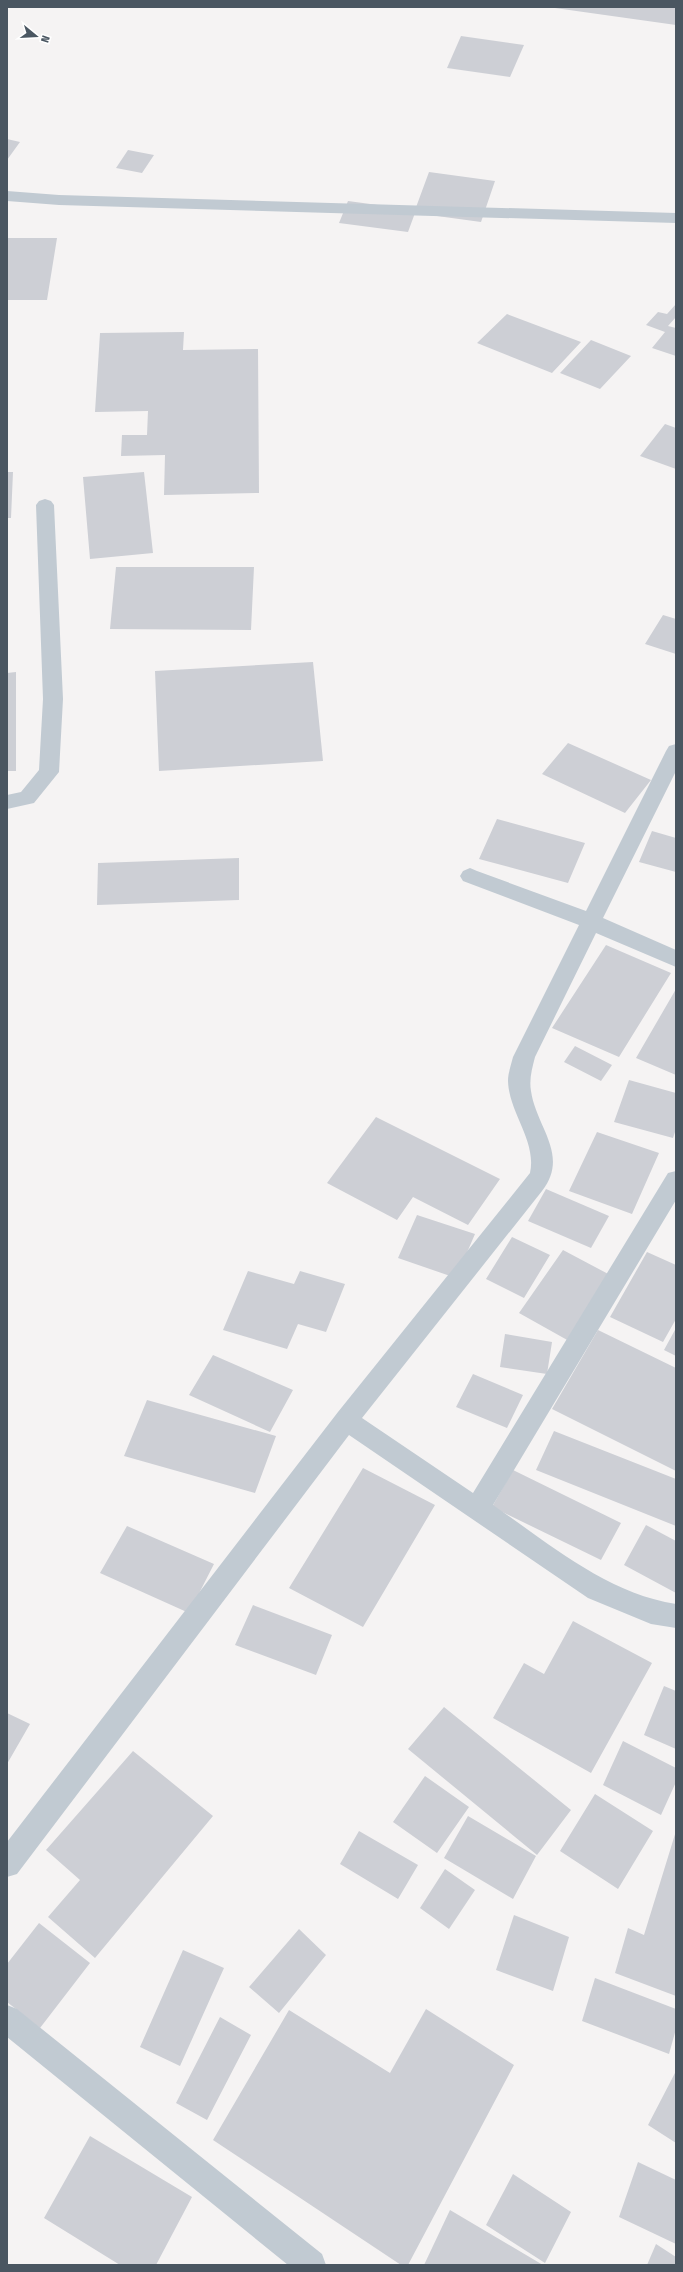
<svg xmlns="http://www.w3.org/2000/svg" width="683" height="2272" font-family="'Fira Sans Condensed',sans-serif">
  <rect width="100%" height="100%" fill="#f5f3f3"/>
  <path fill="#cdcfd5" d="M556,7h120v18l-121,-17z
    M461,36l63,9 -14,32 -63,-9z
    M7,139l13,3 -13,18z
    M128,150l26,5 -12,18 -26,-5z
    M429,172l66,9 -14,41 -66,-9 -7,19 -69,-9 9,-22 67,9z
    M7,238h50l-10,62h-40z
    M676,304v13l-8,9 8,2v28l-24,-8 13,-16 -19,-7 12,-13 9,2z
    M507,314l74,28 -29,31 -75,-30z
    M184,332l-1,18 75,-1 1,144 -95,2 1,-40 -44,1 1,-21h25l1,-24 -53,1 5,-79z
    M591,340l40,16 -31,33 -40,-16z
    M665,424l11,4v41l-36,-13z
    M7,472h6l-2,46h-4z
    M144,472l9,81 -63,6 -7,-82z
    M116,567h138l-3,63 -141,-1z
    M663,615l13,4v35l-31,-10z
    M313,662l10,99 -164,10 -4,-100z
    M16,672v99h-9v-98z
    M568,743l83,37 -26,33 -83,-39z
    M497,819l88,24 -17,40 -89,-24z
    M652,831l24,7v34l-37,-10z
    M239,858v42l-142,5 1,-42z
    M606,945l65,28 -52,84 -67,-29z
    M676,989v86l-40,-17z
    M575,1046l37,19 -11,16 -37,-19z
    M629,1080l47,13v36l-3,9 -59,-16z
    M376,1117l124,62 -32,46 -55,-28 -16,23 -70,-37z
    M597,1132l62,21 -27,61 -63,-23z
    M546,1189l63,27 -18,32 -63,-27z
    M417,1215l58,19 -19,44 -58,-20z
    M512,1237l38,18 -26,43 -38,-19z
    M563,1250l49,26 -43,65 -50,-28z
    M647,1252l29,13v54l-13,23 -53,-25z
    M248,1271l46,13 6,-13 45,13 -19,48 -28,-8 -11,25 -64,-19z
    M676,1328v28l-12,-6z
    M598,1330l78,38v103l-124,-62z
    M505,1334l47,8 -5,32 -47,-7z
    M213,1355l80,35 -23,42 -81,-37z
    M473,1374l50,21 -16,33 -51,-21z
    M147,1400l129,36 -21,57 -131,-37z
    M554,1431l122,48v47l-140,-56z
    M363,1468l72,37 -72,122 -74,-39z
    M513,1470l108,53 -20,37 -109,-53z
    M646,1525l30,16v52l-52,-28z
    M127,1526l87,38 -25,49 -89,-40z
    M253,1605l79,30 -16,40 -81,-30z
    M573,1621l79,42 -61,110 -98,-55 31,-55 20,11z
    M664,1686l12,5v58l-32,-14z
    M444,1707l127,103 -34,45 -129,-106z
    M7,1713l23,11 -23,40z
    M623,1741l53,27v14l-15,33 -58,-30z
    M133,1751l80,65 -118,142 -47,-41 32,-37 -34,-30z
    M425,1776l44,31 -32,46 -44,-31z
    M595,1794l58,37 -35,58 -58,-38z
    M468,1816l68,40 -23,43 -69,-41z
    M359,1831l59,34 -20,34 -58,-35z
    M676,1831v165l-61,-23 13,-45 16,7z
    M445,1869l30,21 -26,39 -29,-21z
    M514,1915l55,22 -16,54 -57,-21z
    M39,1923l51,40 -50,65 -33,-26v-38z
    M299,1929l27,26 -47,58 -30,-26z
    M183,1950l41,18 -44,98 -40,-19z
    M595,1978l81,31v20l-7,25 -87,-33z
    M426,2009l88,56 -106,200h-7l-188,-125 76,-130 101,63z
    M220,2017l31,18 -44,85 -31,-17z
    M676,2071v72l-28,-18z
    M90,2136l102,61 -36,68h-36l-76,-47z
    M638,2162l38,18v64l-57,-27z
    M513,2174l58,38 -26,51 -59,-38z
    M450,2210l93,55h-119z
    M656,2244l20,13v8h-29z"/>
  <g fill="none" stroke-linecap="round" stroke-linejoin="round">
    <path fill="#c1cad2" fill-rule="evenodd" d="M7,191l52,4 617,18v10l-617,-18 -52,-4z
      M45,499l6,2 3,4 9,194 -4,73 -25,31 -27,6v-14l14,-3 18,-22 4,-71 -7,-194 3,-4z"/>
    <path fill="#c1cad2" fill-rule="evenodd" d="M676,744v27l-73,147 73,32v17l-80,-34 -61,124c-3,12 -6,22 -4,34 5,36 39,64 11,100l-180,227 111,75 195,-320 8,-2v29l-183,305c57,39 113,88 183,99v24l-25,-4 -63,-26 -239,-163 -332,439 -10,3v-35l331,-430 192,-239c7,-32 -21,-60 -22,-92 0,-8 3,-16 5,-24l66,-132 -116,-44 -3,-5 3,-5 7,-3 7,3 109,40 80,-160 3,-5z
      M7,2005l10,4 305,245 4,11h-38l-281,-228z"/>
  </g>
  <rect width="683" height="2272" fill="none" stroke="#4a5661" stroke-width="16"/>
  <g transform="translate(36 36) rotate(108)" stroke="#ffffff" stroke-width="3" paint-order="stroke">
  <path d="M0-3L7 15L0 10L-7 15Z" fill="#4a5661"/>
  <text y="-6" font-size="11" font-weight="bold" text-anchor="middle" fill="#4a5661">N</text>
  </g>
</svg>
